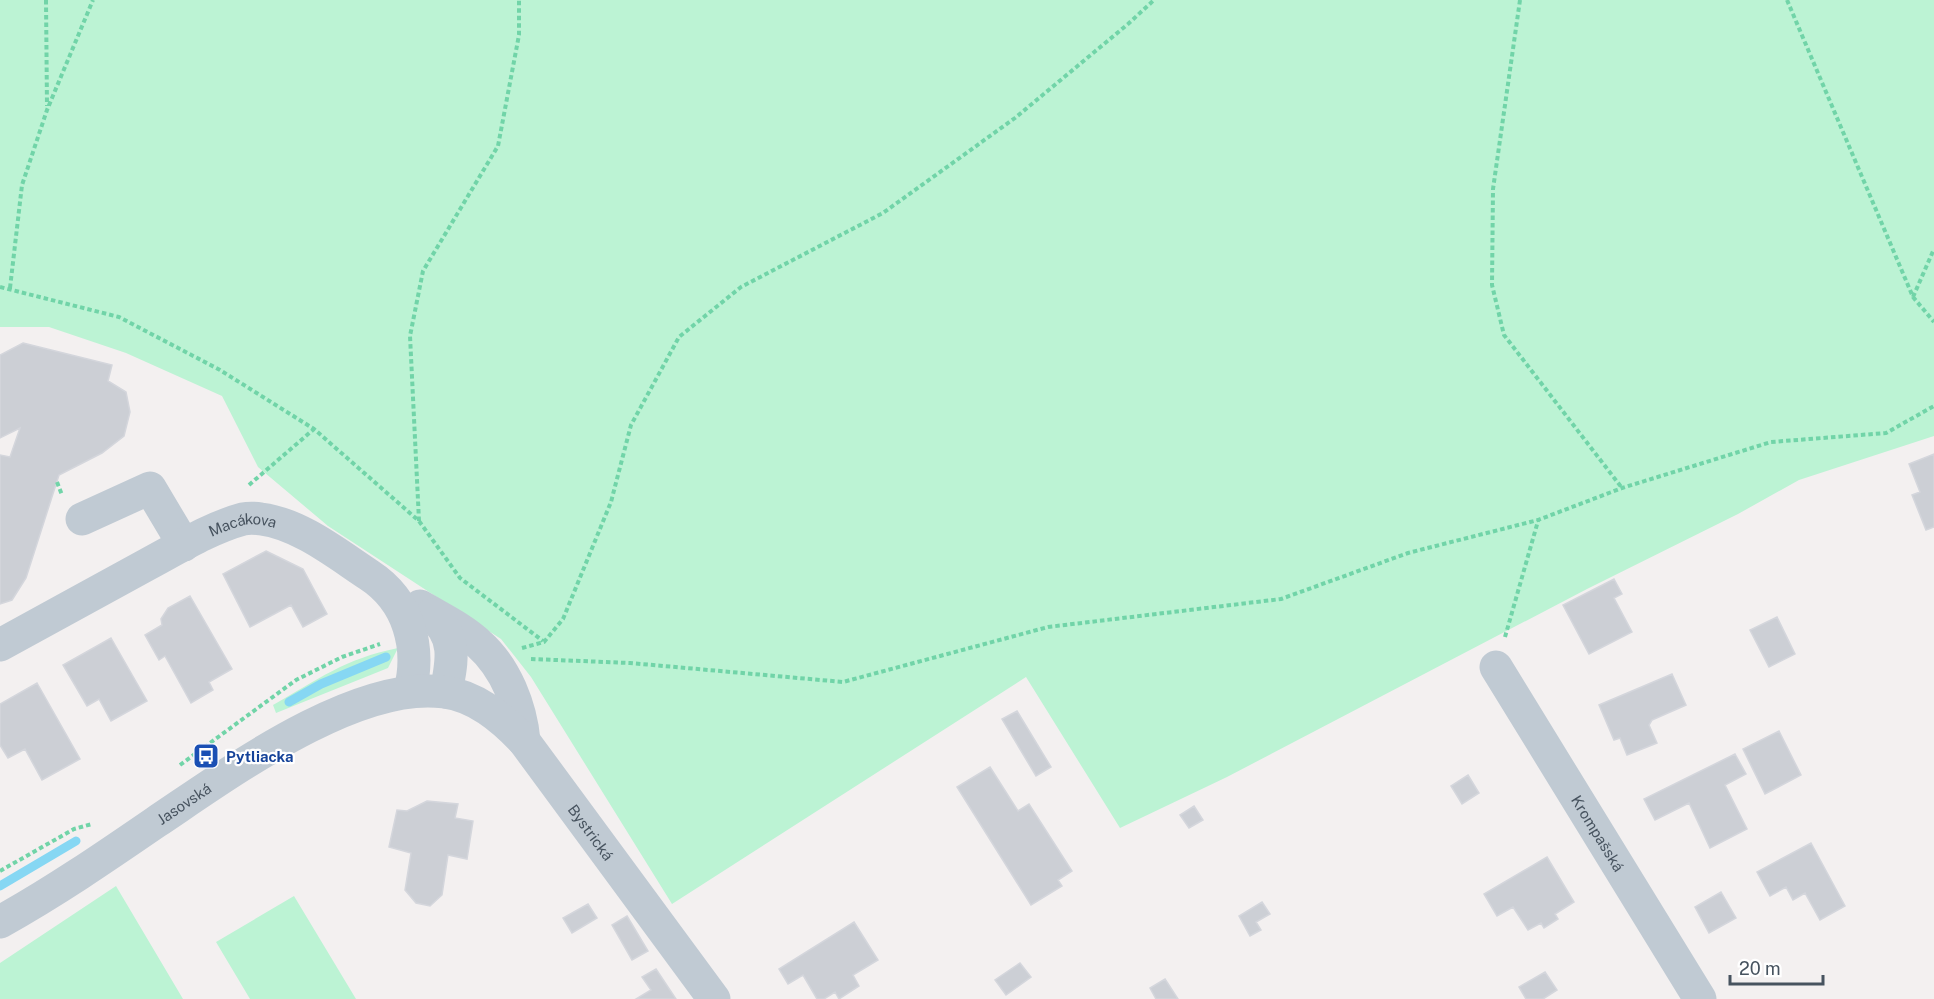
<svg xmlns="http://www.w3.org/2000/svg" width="1934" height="999" font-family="'Public Sans',sans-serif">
  <rect width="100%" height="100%" fill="#f3f0f0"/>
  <path fill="#bcf3d4" d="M0,0h1934v436l-135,44 -61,34 -151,75 -360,188 -107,51 -94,-151 -354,227 -141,-227 -30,-38 -173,-113 -70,-59 -36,-71 -96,-43 -77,-26h-49z
    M398,648l-10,20 -112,45 -3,-8c46,-26 71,-46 125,-57z
    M116,886l67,113h-183v-36z
    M294,896l62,103h-106l-34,-57z"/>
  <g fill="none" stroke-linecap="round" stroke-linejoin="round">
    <path stroke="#86d7f3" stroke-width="9" d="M289,702l32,-18 65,-27
      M0,886l76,-45"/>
  </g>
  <path fill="#cccfd5" stroke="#d4d6dc" stroke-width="1.5" d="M23,343l89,22 -4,16 18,11 4,20 -6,24 -22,17 -43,22 -33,103 -14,22 -12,4v-149l10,2 10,-29 -20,10v-83z
    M1934,454v73l-8,3 -14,-35 8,-3 -11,-28z
    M266,551l37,18 24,45 -24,13 -12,-22 -41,22 -27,-53z
    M1614,579l8,15 -8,4 18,34 -43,22 -26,-49z
    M190,596l42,73 -23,13 4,8 -22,13 -26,-47 -6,4 -14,-25 17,-10 -1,-6 7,-11z
    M1777,617l18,37 -26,13 -19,-37z
    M111,638l36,63 -36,20 -12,-22 -12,7 -24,-41z
    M1672,674l14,31 -34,15 -3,5 8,18 -30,12 -7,-17 -6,2 -15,-35z
    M37,683l43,76 -38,21 -17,-31 -17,9 -8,-13v-41z
    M1017,711l34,56 -15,9 -34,-57z
    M1779,731l22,44 -36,19 -22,-45z
    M1735,754l11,20 -21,11 22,44 -37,19 -21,-45 -34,17 -11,-21z
    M990,767l28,44 11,-7 43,67 -14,9 4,6 -31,19 -74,-118z
    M1468,775l11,18 -17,11 -11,-18z
    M427,801l31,3 -3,14 18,3 -6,38 -19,-4 -6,40 -12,11 -14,-3 -11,-13 6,-37 -22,-6 8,-37 10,1z
    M1194,806l9,14 -14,8 -9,-13z
    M1811,843l34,63 -25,14 -15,-27 -12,7 -7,-13 -16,9 -13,-24z
    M1547,857l27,45 -19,12 3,5 -14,9 -3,-5 -13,7 -15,-23 -16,9 -13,-22z
    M1721,892l15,26 -27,15 -14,-26z
    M1262,902l8,12 -14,8 5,8 -11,6 -11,-20z
    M588,904l9,14 -25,15 -9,-15z
    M627,916l21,35 -16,9 -20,-35z
    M854,922l24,38 -25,15 6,11 -20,13 -4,-7 -11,7h-7l-14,-24 -15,9 -9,-15z
    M1020,963l11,14 -25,18 -11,-15z
    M656,969l20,30h-40l15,-9 -9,-13z
    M1545,972l12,18 -14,9h-17l-7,-12z
    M1165,979l13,20h-22l-6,-11z"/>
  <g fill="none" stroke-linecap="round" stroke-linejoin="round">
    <path stroke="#71d4a8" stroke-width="4" stroke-dasharray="4.5 3" stroke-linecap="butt" d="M46,0l1,106
      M1520,0l-27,189 -1,96 12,50 118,153
      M1787,0l126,297 21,25
      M0,287l119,30 101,53 94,59 105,92 41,57 83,63
      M10,288l12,-103 25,-75 46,-110
      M1913,297l21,-48
      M57,482l5,13
      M249,485l65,-56
      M419,521l-9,-185 13,-65 75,-125 21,-111v-35
      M1505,637l33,-116
      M522,648l22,-6 19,-23 48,-117 20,-77 48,-88 62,-50 142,-74 132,-95 113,-94 26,-24
      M531,659l99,4 213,19 205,-55 233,-28 127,-46 130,-33 84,-32 149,-46 115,-9 48,-27
      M180,765l116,-85 46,-23 38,-13
      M0,871l74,-42 18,-5"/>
    <g stroke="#c0cad3" stroke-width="33">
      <path d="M82,519l68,-31 34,57"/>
      <path d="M420,606c20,12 42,22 59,38 27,24 42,63 45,97"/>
      <path d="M431,615c27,21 21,47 15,77"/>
      <path id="s1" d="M0,645c49,-27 99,-54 148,-81 30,-16 62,-36 95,-45 5,-1 12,-1 18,0 39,5 76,35 108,56 40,26 52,72 41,116"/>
      <path id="s2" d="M1496,667l204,332"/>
      <path id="s3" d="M0,922c54,-30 105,-65 156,-100 72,-48 199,-142 288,-130 32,4 58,26 80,49l190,258"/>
    </g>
  </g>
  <defs>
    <g id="bus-square" transform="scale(1.35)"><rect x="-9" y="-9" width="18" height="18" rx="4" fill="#1a4fb4" stroke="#fff"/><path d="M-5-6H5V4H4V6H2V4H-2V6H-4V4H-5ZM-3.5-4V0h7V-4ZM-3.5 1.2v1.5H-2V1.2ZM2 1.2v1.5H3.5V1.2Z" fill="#fff"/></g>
  </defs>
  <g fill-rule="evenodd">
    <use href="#bus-square" x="206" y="756"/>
  </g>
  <g text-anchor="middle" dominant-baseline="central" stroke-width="4.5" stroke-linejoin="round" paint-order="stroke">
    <g font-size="15" fill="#47535f" stroke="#fff">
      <text stroke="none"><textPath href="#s1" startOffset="273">Macákova</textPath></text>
      <text stroke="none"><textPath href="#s3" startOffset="219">Jasovská</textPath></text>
      <text stroke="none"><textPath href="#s3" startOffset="716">Bystrická</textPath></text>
      <text stroke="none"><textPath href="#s2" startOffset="195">Krompašská</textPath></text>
    </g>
    <g font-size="15" font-weight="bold" fill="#164399" stroke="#fff" text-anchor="start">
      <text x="226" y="756">Pytliacka</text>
    </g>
  </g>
  <path d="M1730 975v9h93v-9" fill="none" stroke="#47535f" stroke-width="3"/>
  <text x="1739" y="975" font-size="18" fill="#47535f" stroke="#ffffff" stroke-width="4.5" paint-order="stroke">20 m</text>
</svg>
